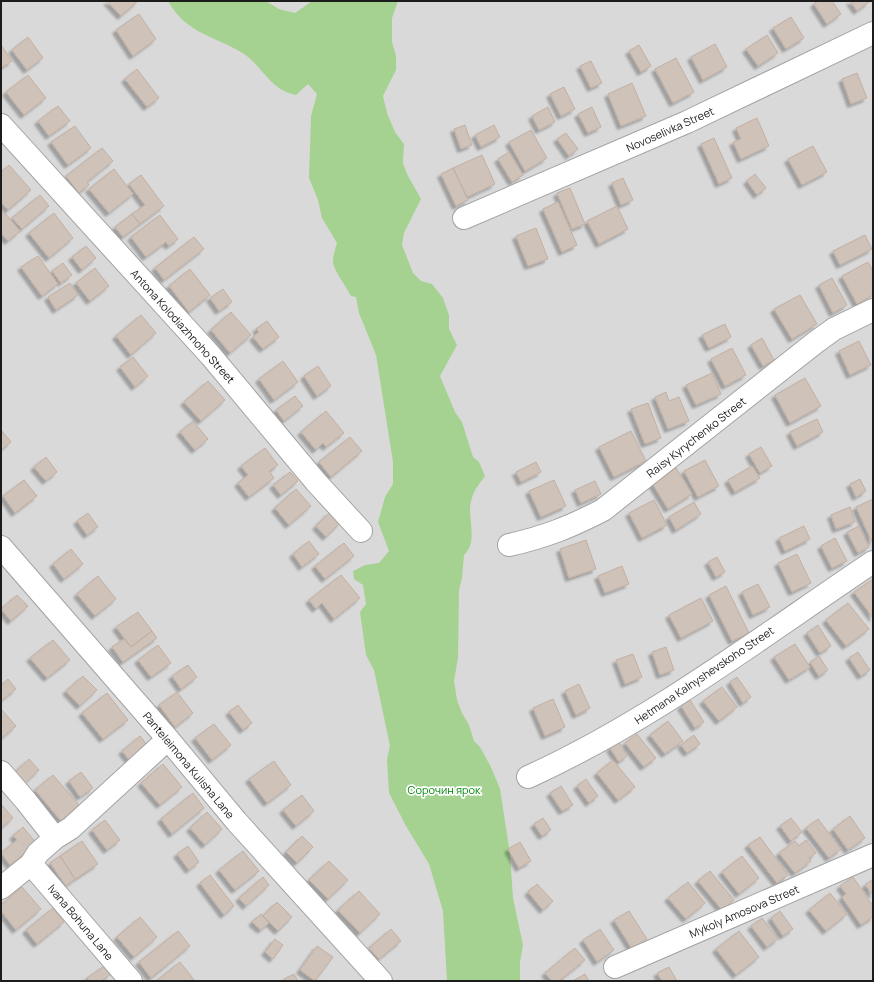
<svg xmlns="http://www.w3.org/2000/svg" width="874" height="982" font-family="Manrope,sans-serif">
  <defs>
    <filter id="shadow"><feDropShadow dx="-3.5" dy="3.5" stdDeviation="1" flood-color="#0004"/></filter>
  </defs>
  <rect width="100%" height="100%" fill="#efeae0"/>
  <path fill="#dad9d9" d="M1,1h872v980h-872z"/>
  <path fill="#a6d291" d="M168,1h98l13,8 16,4 17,-12h86l-6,17v24l4,14v14l-13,26 4,17 8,19 9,12 -1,19 4,11 14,25 -17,34 -2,12 11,28 8,8 11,3 11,14 6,17v14l8,16 -17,31 15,36 7,10 11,35 6,5 6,14c-5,7 -11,14 -13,22 -7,18 8,42 -8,57l-2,23 -3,12 -1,68 -4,23 3,19 5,13 7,12 5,16 6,6 11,20 9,22 10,65 3,44 10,47 -3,17v19h-73l-4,-70 -14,-47 -23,-38 -17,-33 -2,-34 3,-13 -16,-76 -8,-15 -6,-43 6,-8 -3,-19 -9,-6 -1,-8 12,-6 14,-2 10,-12 -11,-29 7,-25 8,-13v-22l-17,-107 -17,-42 -3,-16 -5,-1c-4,-8 -18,-27 -18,-34 0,-6 2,-13 4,-19l-15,-25 -4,-18 -9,-22 2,-62 6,-22 -9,-10 -12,11c-26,-5 -33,-28 -52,-41 -28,-18 -58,-20 -76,-53z"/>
  <path fill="#cfc2b9" stroke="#c2afa2" filter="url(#shadow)" d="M107,1h31l-17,15z
    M817,1h15l9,13 -14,10 -13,-20z
    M850,1h18l1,1 -12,9z
    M139,14l17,25 -23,17 -17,-26z
    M791,17l13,21 -18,11 -13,-21z
    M767,35l11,18 -20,13 -12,-17z
    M28,37l15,21 -16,12 -15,-20z
    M715,44l12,23 -24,13 -12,-23z
    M1,45l11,16 -11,7z
    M639,45l12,21 -10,6 -12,-21z
    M676,58l18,34 -21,11 -18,-34z
    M591,61l11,22 -11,5 -11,-22z
    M137,69l22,29 -12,9 -22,-28z
    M857,73l10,25 -16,6 -9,-25z
    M28,75l18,23 -22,17 -18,-23z
    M632,83l14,33 -25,10 -13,-32z
    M564,87l11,22 -14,7 -11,-22z
    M58,106l12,15 -21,15 -11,-15z
    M548,107l7,15 -16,8 -7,-14z
    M592,107l9,20 -13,6 -10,-19z
    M757,118l12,28 -28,13 -8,-17 8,-3 -5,-11z
    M465,125l7,20 -11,4 -7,-20z
    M494,125l6,12 -19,10 -6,-12z
    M75,126l16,22 -23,17 -17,-23z
    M531,130l16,28 -22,13 -16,-29z
    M566,133l12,16 -9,7 -12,-17z
    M714,138l18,40 -13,6 -18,-40z
    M813,146l14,26 -25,13 -14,-26z
    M102,148l11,13 -26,21 2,3 -10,8 -13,-17z
    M509,152l14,23 -11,7 -14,-23z
    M482,155l13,29 -28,13 -14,-29z
    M9,165l22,25 -23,20 -7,-8v-30z
    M453,168l15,32 -12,6 -15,-32z
    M114,169l19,25 -24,19 -20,-24z
    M755,174l11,14 -9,7 -10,-14z
    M141,175l23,31 -24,18 -8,-10 13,-9 -16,-21z
    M623,178l10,22 -12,5 -9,-22z
    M570,188l15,36 -13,5 -15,-36z
    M40,195l9,11 -27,23 -10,-11z
    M558,202l19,43 -15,7 -19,-43z
    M617,206l11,23 -29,15 -12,-23z
    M4,212l16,19 -12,10 -7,-8v-19z
    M54,213l19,25 -24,20 -20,-25z
    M132,214l8,10 -17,13 -8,-10z
    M160,215l18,24 -9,7 -3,-4 -20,15 -15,-20z
    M536,228l12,31 -20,7 -12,-30z
    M865,235l7,14 -32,16 -7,-14z
    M194,237l10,12 -40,31 -9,-12z
    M86,246l10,12 -14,12 -10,-13z
    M38,256l20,28 -16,12 -21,-29z
    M868,262l5,9v24l-16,9 -15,-28z
    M63,263l9,12 -11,8 -9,-12z
    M95,268l14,18 -19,15 -14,-18z
    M190,269l20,26 -21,17 -20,-26z
    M832,278l15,27 -14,8 -14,-28z
    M70,283l8,12 -22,15 -8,-13z
    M223,289l9,13 -13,9 -9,-13z
    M800,295l17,29 -25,15 -18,-30z
    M231,312l20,23 -21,18 -19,-23z
    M141,315l15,18 -25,22 -15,-19z
    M267,321l12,16 -16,12 -10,-12 6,-5 -3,-3z
    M725,324l6,13 -22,11 -7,-13z
    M762,338l12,22 -11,6 -12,-21z
    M859,341l12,24 -21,10 -11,-24z
    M732,348l14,27 -21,11 -14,-27z
    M133,357l15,19 -13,11 -15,-20z
    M283,361l15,21 -24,18 -15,-21z
    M318,366l13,20 -14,10 -13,-20z
    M712,373l9,21 -25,11 -10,-20z
    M805,378l16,28 -31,17 -15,-28z
    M208,381l17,19 -24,21 -17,-19z
    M666,392l3,9 10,-4 10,24 -21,8 -13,-32z
    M295,396l8,10 -19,15 -8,-11z
    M648,403l13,35 -16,6 -14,-35z
    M326,411l18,22 -18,14 -3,-4 -7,7 -15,-18z
    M817,419l6,13 -26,14 -7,-14z
    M193,421l15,18 -13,11 -15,-18z
    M1,430l10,12 -10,8z
    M631,431l15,30 -32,16 -15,-30z
    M350,437l12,14 -31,26 -12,-15z
    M761,447l11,19 -12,7 -11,-19z
    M265,448l13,17 -9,6 5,7 -25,19 -11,-14 10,-8 -7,-9z
    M46,457l11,15 -11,9 -12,-14z
    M705,460l14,26 -21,11 -14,-26z
    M536,462l5,10 -20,10 -5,-10z
    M752,466l8,12 -25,14 -7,-12z
    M676,468l16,26 -24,15 -16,-26z
    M290,472l8,9 -17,14 -8,-10z
    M860,479l6,12 -10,6 -6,-13z
    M24,480l13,16 -22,17 -12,-17z
    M554,480l12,26 -25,11 -12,-26z
    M595,481l6,13 -20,9 -6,-13z
    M296,489l15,17 -22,19 -14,-17z
    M873,499v42l-1,1 -16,-35z
    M654,500l13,25 -25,13 -13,-25z
    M694,502l7,12 -25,16 -7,-13z
    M850,507l5,15 -19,7 -5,-14z
    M330,512l10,11 -14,14 -10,-11z
    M88,513l10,14 -11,8 -10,-14z
    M804,526l6,13 -25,12 -6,-13z
    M859,526l10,21 -11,6 -11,-21z
    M835,538l12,23 -15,7 -11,-22z
    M586,540l10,29 -27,9 -9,-29z
    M309,541l10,13 -17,13 -9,-13z
    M344,543l10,13 -29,23 -10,-13z
    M71,549l12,15 -19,15 -11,-15z
    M797,554l14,29 -19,9 -14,-29z
    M717,557l8,15 -9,5 -8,-15z
    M622,566l7,18 -24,9 -7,-17z
    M341,575l19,23 -26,21 -12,-16 -6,6 -7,-9z
    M98,576l18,23 -21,17 -18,-22z
    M873,579v39l-19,-26z
    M758,584l12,23 -17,8 -11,-23z
    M726,586l23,47 -17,8 -23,-46z
    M17,595l11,11 -17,15 -10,-12z
    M701,598l12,23 -32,17 -12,-23z
    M848,603l21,26 -23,17 -20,-26z
    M138,612l14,19 -21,16 -15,-20z
    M818,625l13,21 -11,7 -13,-20z
    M152,631l5,7 -34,24 -11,-15 12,-8 7,8z
    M53,640l17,20 -23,18 -17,-20z
    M795,644l15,23 -21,13 -15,-23z
    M158,645l13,18 -20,14 -13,-17z
    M666,647l8,23 -14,5 -8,-23z
    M858,652l12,18 -9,6 -12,-18z
    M633,654l9,23 -17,7 -9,-24z
    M819,656l9,14 -9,6 -9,-14z
    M188,665l9,12 -16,12 -9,-13z
    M83,676l14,14 -17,16 -14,-15z
    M737,677l14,20 -8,6 -13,-21z
    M8,679l8,10 -15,12v-16z
    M579,684l11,24 -14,7 -11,-24z
    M722,687l15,20 -18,14 -16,-20z
    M177,692l16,21 -18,14 -16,-22z
    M107,693l21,27 -25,19 -21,-26z
    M553,699l12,28 -20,9 -12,-28z
    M690,700l14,22 -9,6 -14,-22z
    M238,705l14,18 -9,7 -14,-18z
    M1,709l15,17 -15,13z
    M668,721l15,20 -18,13 -15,-19z
    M214,724l17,21 -19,15 -17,-22z
    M637,734l19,24 -12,9 -19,-24z
    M694,735l6,9 -13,9 -6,-8z
    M140,736l8,10 -18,15 -8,-10z
    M619,742l8,14 -8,6 -9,-14z
    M29,759l10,11 -16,15 -10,-11z
    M613,760l22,27 -17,13 -21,-27z
    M274,761l17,24 -24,18 -18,-24z
    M163,764l19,23 -22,18 -19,-22z
    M81,772l12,16 -13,9 -11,-16z
    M53,775l26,30 -18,16 -26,-31z
    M586,779l12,17 -9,7 -12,-17z
    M561,786l12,19 -11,6 -12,-18z
    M193,793l11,15 -32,26 -11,-15z
    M302,795l12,16 -18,15 -13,-16z
    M1,804l12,14 -12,10z
    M207,812l15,17 -17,16 -15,-17z
    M850,816l15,22 -17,12 -15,-21z
    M543,818l8,12 -9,6 -8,-12z
    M791,818l11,14 -11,9 -11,-15z
    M818,819l23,30 -12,9 -23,-30z
    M105,820l15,20 -13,10 -15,-20z
    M23,827l14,17 -27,21 -9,-12 16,-13 -4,-4z
    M302,836l11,11 -16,16 -11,-11z
    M760,837l28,38 -11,8 -29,-38z
    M806,840l10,13 -7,5 2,3 -16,12 -16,-20 16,-12 4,5z
    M82,841l16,23 -23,15 -15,-23z
    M520,842l11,19 -12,7 -11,-19z
    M188,846l11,16 -10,8 -12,-16z
    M243,851l16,20 -24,19 -16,-20z
    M60,856l15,23 -9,7 -16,-23z
    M742,856l17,22 -20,16 -17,-22z
    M329,861l19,19 -20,19 -19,-19z
    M710,871l24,29 -12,10 -24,-29z
    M210,875l24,31 -10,9 -24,-32z
    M263,877l6,8 -23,21 -7,-8z
    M853,877l20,29v11l-12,8 -19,-28 4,-3 -6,-8z
    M873,879v16l-8,-10z
    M688,882l17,21 -19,16 -18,-21z
    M537,884l16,17 -10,9 -15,-18z
    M22,887l19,22 -25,21 -15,-19v-6z
    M359,891l21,23 -20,19 -22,-23z
    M830,893l17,21 -21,17 -17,-21z
    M277,902l15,15 -14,14 -15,-15z
    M53,908l11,14 -27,22 -11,-14z
    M629,911l18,28 -15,10 -18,-29z
    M780,911l13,18 -10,7 -12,-18z
    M261,914l8,9 -8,7 -9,-8z
    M140,917l17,20 -23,20 -17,-20z
    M762,918l16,21 -11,8 -16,-21z
    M391,929l10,12 -22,18 -10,-11z
    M600,929l14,21 -17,12 -14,-22z
    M178,931l12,15 -39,32 -12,-16z
    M739,931l20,26 -23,18 -20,-26z
    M275,939l8,6 -10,14 -8,-7z
    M317,946l16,11 -18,24 -15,-11z
    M575,948l10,12 -26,21h-7l-7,-8z
    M180,962l15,19h-39z
    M104,966l6,9 -9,6h-11l-3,-3z
    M669,967l8,14h-15l-5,-8z
    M294,974l4,7h-13l-1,-2z
    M585,974l4,7h-16z"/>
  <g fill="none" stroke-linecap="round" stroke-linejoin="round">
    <g stroke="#a3a3a3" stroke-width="24">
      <path id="minor" d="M1,125l210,231 105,126 45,49
        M464,218l223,-96 186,-89
        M509,545c36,-8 61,-18 94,-35l213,-168 18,-13 39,-19
        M1,547l167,192 69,83 144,159
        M1,772l25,29 29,37
        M528,777c123,-56 233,-140 345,-215
        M31,864l100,117
        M1,888l30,-24 7,-11 17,-15 16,-10 97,-89
        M615,967l258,-112"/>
    </g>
    <use href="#minor" stroke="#fff" stroke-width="22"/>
  </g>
  <g text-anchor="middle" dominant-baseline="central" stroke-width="3.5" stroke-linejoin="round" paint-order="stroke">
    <g font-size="11" fill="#1c1c1c" stroke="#fff">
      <text transform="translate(670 129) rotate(-24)">Novoselivka Street</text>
      <text transform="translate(183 326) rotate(48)">Antona Kolodiazhnoho Street</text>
      <text transform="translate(696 437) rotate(-38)">Raisy Kyrychenko Street</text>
      <text transform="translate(704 675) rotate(-34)">Hetmana Kalnyshevskoho Street</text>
      <text transform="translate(189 765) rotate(50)">Panteleimona Kulisha Lane</text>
      <text transform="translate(744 911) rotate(-23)">Mykoly Amosova Street</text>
      <text transform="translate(81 922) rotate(50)">Ivana Bohuna Lane</text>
    </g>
    <g font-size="11" fill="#018408" stroke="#fff">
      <text x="444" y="789">Сорочин ярок</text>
    </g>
  </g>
  <rect width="874" height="982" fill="none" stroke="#1c1c1c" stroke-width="4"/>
</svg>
